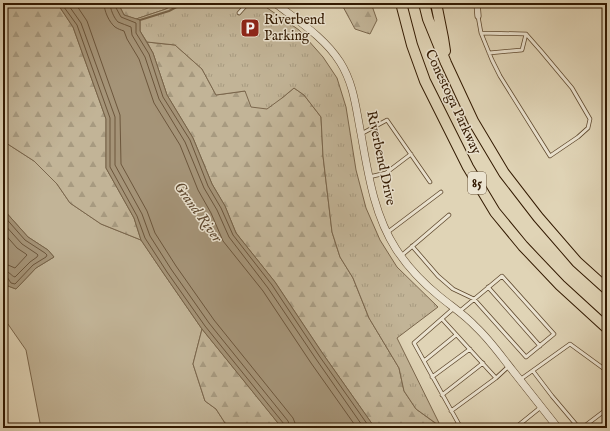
<svg xmlns="http://www.w3.org/2000/svg" width="610" height="431" font-family="'IM FELL English',serif">
  <defs>
    <pattern id="forest-firs" width="22" height="20" patternUnits="userSpaceOnUse"><rect width="22" height="20" fill="#c2b497"/><path d="M5 1l3.5 6h-7zM16 11l3.5 6h-7z" fill="#a79a80"/></pattern>
    <pattern id="park-tufts" width="24" height="20" patternUnits="userSpaceOnUse"><rect width="24" height="20" fill="#c2b497"/><path d="M3 7l-1-3M5 7V3M7 7l1-3M15 17l-1-3M17 17v-4M19 17l1-3" fill="none" stroke="#a79a80"/></pattern>
  </defs>
  <rect width="100%" height="100%" fill="#e0d4b6"/>
  <filter id="stains"><feTurbulence type="fractalNoise" baseFrequency=".005" numOctaves="4"/><feColorMatrix values="0 0 0 0 .2 0 0 0 0 .09 0 0 0 0 .02 0 0 0 .5 -.17"/></filter>
  <radialGradient id="worn" r=".72"><stop offset=".6" stop-color="#630" stop-opacity="0"/><stop offset="1" stop-color="#630" stop-opacity=".3"/></radialGradient>
  <path fill="#c2b497" stroke="#7a664c" d="M3,141l31,20 23,23 13,19 31,21 40,16 23,34 38,55 -9,35 12,37 11,8 9,14 -1,5h-183l-15,-78 -23,-33v-41l5,10 8,3 20,-21 18,-11 -6,-7 -20,-13 -25,-28z"/>
  <path fill="url(#forest-firs)" stroke="#7a664c" d="M3,3h54l16,24 33,92v49l28,50 7,22 -40,-16 -31,-21 -13,-19 -23,-23 -31,-20z
    M118,3h58l-10,6 -30,10 -12,-4z
    M341,3h30l6,17 -7,14 -15,-5z
    M147,42l28,3 27,24 14,26 29,-4 37,7 12,-10 10,7 17,22 2,39 9,76 8,25 13,21 16,40 30,50 5,23 12,18 26,19h-67l-52,-74 -48,-72 -39,-49 -11,-27 -13,-22 -19,-46 -26,-43 -14,-42z
    M202,329l80,99h-58l1,-5 -9,-14 -11,-8 -12,-37z"/>
  <path fill="url(#park-tufts)" stroke="#7a664c" d="M176,3h84l39,27 24,27 14,21 9,29 10,63 10,38 14,32 17,27 41,40 -41,31 44,89 -25,-18 -12,-18 -5,-23 -30,-50 -16,-40 -13,-21 -8,-25 -9,-76 -2,-39 -17,-22 -10,-7 -12,10 -15,11 -16,-2 -6,-16 -29,4 -14,-26 -27,-24 -28,-3 -7,-11v-11l-4,-1 30,-10z"/>
  <path fill="#a59478" stroke="#776348" d="M57,3h61l6,12 16,5v11l13,22 14,42 26,43 19,46 13,22 11,27 39,49 48,72 52,74h-93l-80,-99 -38,-55 -23,-34 -7,-22 -28,-50v-49l-33,-92z
    M3,209l25,28 20,13 6,7 -18,11 -20,21 -8,-3 -5,-10z"/>
  <g fill="none" stroke-linecap="round" stroke-linejoin="round">
    <path stroke="#6c563c" stroke-width="1" d="M61,3l16,22 33,93v49l27,49 8,22 22,34 38,54 79,98 1,4
      M67,3l14,20 34,94v48l27,49 8,22 21,33 38,54 79,98 1,3 1,4
      M75,3l12,18 33,94 1,49 26,47 8,22 21,33 38,54 79,98 2,5 1,5
      M104,3c0,8 5,19 11,24 3,2 6,3 9,4l3,8 12,20 15,44 26,42 18,45 13,23 12,28 40,50 48,72 46,65
      M110,3c0,6 4,15 8,19 4,2 9,3 13,5l1,8 13,22 14,42 26,43 19,46 13,22 12,27 39,51 48,71 48,69
      M115,3v3l6,11 15,6v10l13,21 14,43 27,43 18,46 13,22 12,27 39,50 48,72 50,71
      M3,215l22,25 20,13 2,2 -1,2 -13,8 -18,19 -4,-1 -4,-6 -4,-1
      M3,223l19,21 15,10 1,1 -1,2 -7,5 -15,15c-4,-1 -5,-6 -12,-6
      M3,232l14,16 9,6 1,1 -12,13 -7,-3h-5"/>
    <path stroke="#776348" stroke-width="2" d="M140,20l29,-9 15,-8"/>
    <g stroke="#5e482e" stroke-width="4.5">
      <path id="service" d="M239,13l9,-10
        M478,16l3,17 11,27 8,16 50,80 28,-19 10,-9 2,-9 -18,-31 -31,-37 -15,-17 -45,-1
        M489,53l33,-3 4,-16
        M361,134l26,-14 43,62
        M369,177l17,-4 25,-19
        M388,232l53,-40
        M412,246l26,30 15,13 21,10 52,58 28,-23 -52,-58 -42,35
        M401,256l48,-41
        M488,287l52,59
        M454,308l-40,35 47,85
        M442,319l54,59
        M424,361l32,-26
        M533,371l19,25 27,32
        M432,377l38,-28
        M521,379l49,-35 37,27
        M442,395l41,-32
        M451,411l45,-33 13,-12
        M515,428l26,-21
        M550,428l5,-4
        M582,428l25,-19"/>
    </g>
    <g stroke="#5e482e" stroke-width="7">
      <path id="minor" d="M477,3l1,13"/>
    </g>
    <g stroke="#5e482e" stroke-width="8">
      <path id="tertiary" d="M275,3c23,18 49,34 65,59 14,22 16,47 21,72 7,39 13,81 35,115 11,17 27,34 43,47 12,10 26,19 37,31 14,13 25,29 37,44 15,19 30,38 45,57"/>
    </g>
    <g stroke="#321901" stroke-width="12">
      <path id="motorway" d="M401,3l11,42 13,36 43,86 27,45 28,34 37,39 47,43
        M424,3l4,16 18,44 27,58 31,52 34,44 39,45 30,27
        M436,3l7,35 2,13"/>
    </g>
    <use href="#service" stroke="#ebe3d0" stroke-width="3"/>
    <use href="#minor" stroke="#ebe3d0" stroke-width="5.5"/>
    <use href="#tertiary" stroke="#ebe3d0" stroke-width="7"/>
    <use href="#motorway" stroke="#e0d4b6" stroke-width="10"/>
  </g>
  <defs>
    <g id="parking-square" transform="scale(1)"><rect x="-9" y="-9" width="18" height="18" rx="4" fill="#8f2418" stroke="#ebe3d0"/><path d="M-3.5-5.5H1a3.5 3.5 0 0 1 0 7H-1V5.5H-3.5ZM-1-3.4V-.6H.8a1.4 1.4 0 0 0 0-2.8Z" fill="#fff"/></g>
  </defs>
  <g fill-rule="evenodd">
    <use href="#parking-square" x="250" y="28"/>
  </g>
  <g text-anchor="middle" dominant-baseline="central" stroke-width="3" stroke-linejoin="round" paint-order="stroke">
    <rect fill="#ebe3d0" stroke="#6a563f" stroke-width="1" x="468" y="172" width="18" height="22" rx="3"/>
    <g font-size="13" font-weight="bold" fill="#321901">
      <text x="477" y="183">85</text>
    </g>
    <g font-size="14" fill="#321901" stroke="#ebe3d0" text-anchor="start">
      <text x="264" y="20">Riverbend<tspan x="264" dy="16">Parking</tspan></text>
    </g>
    <g font-size="14" fill="#321901" stroke="#ebe3d0">
      <text transform="translate(453 102) rotate(65)">Conestoga Parkway</text>
      <text transform="translate(381 158) rotate(78)">Riverbend Drive</text>
    </g>
    <g font-size="15" font-style="italic" fill="#604a31" stroke="#ebe3d0">
      <text transform="translate(198 212) rotate(54)">Grand River</text>
    </g>
  </g>
  <rect width="610" height="431" fill="none" stroke="#e0d4b6" stroke-width="16"/>
  <rect x="4" y="4" width="602" height="423" fill="none" stroke="#321901" stroke-width="2"/>
  <rect x="8" y="8" width="594" height="415" fill="none" stroke="#321901"/>
  <rect width="100%" height="100%" filter="url(#stains)"/>
  <rect width="100%" height="100%" fill="url(#worn)"/>
</svg>
